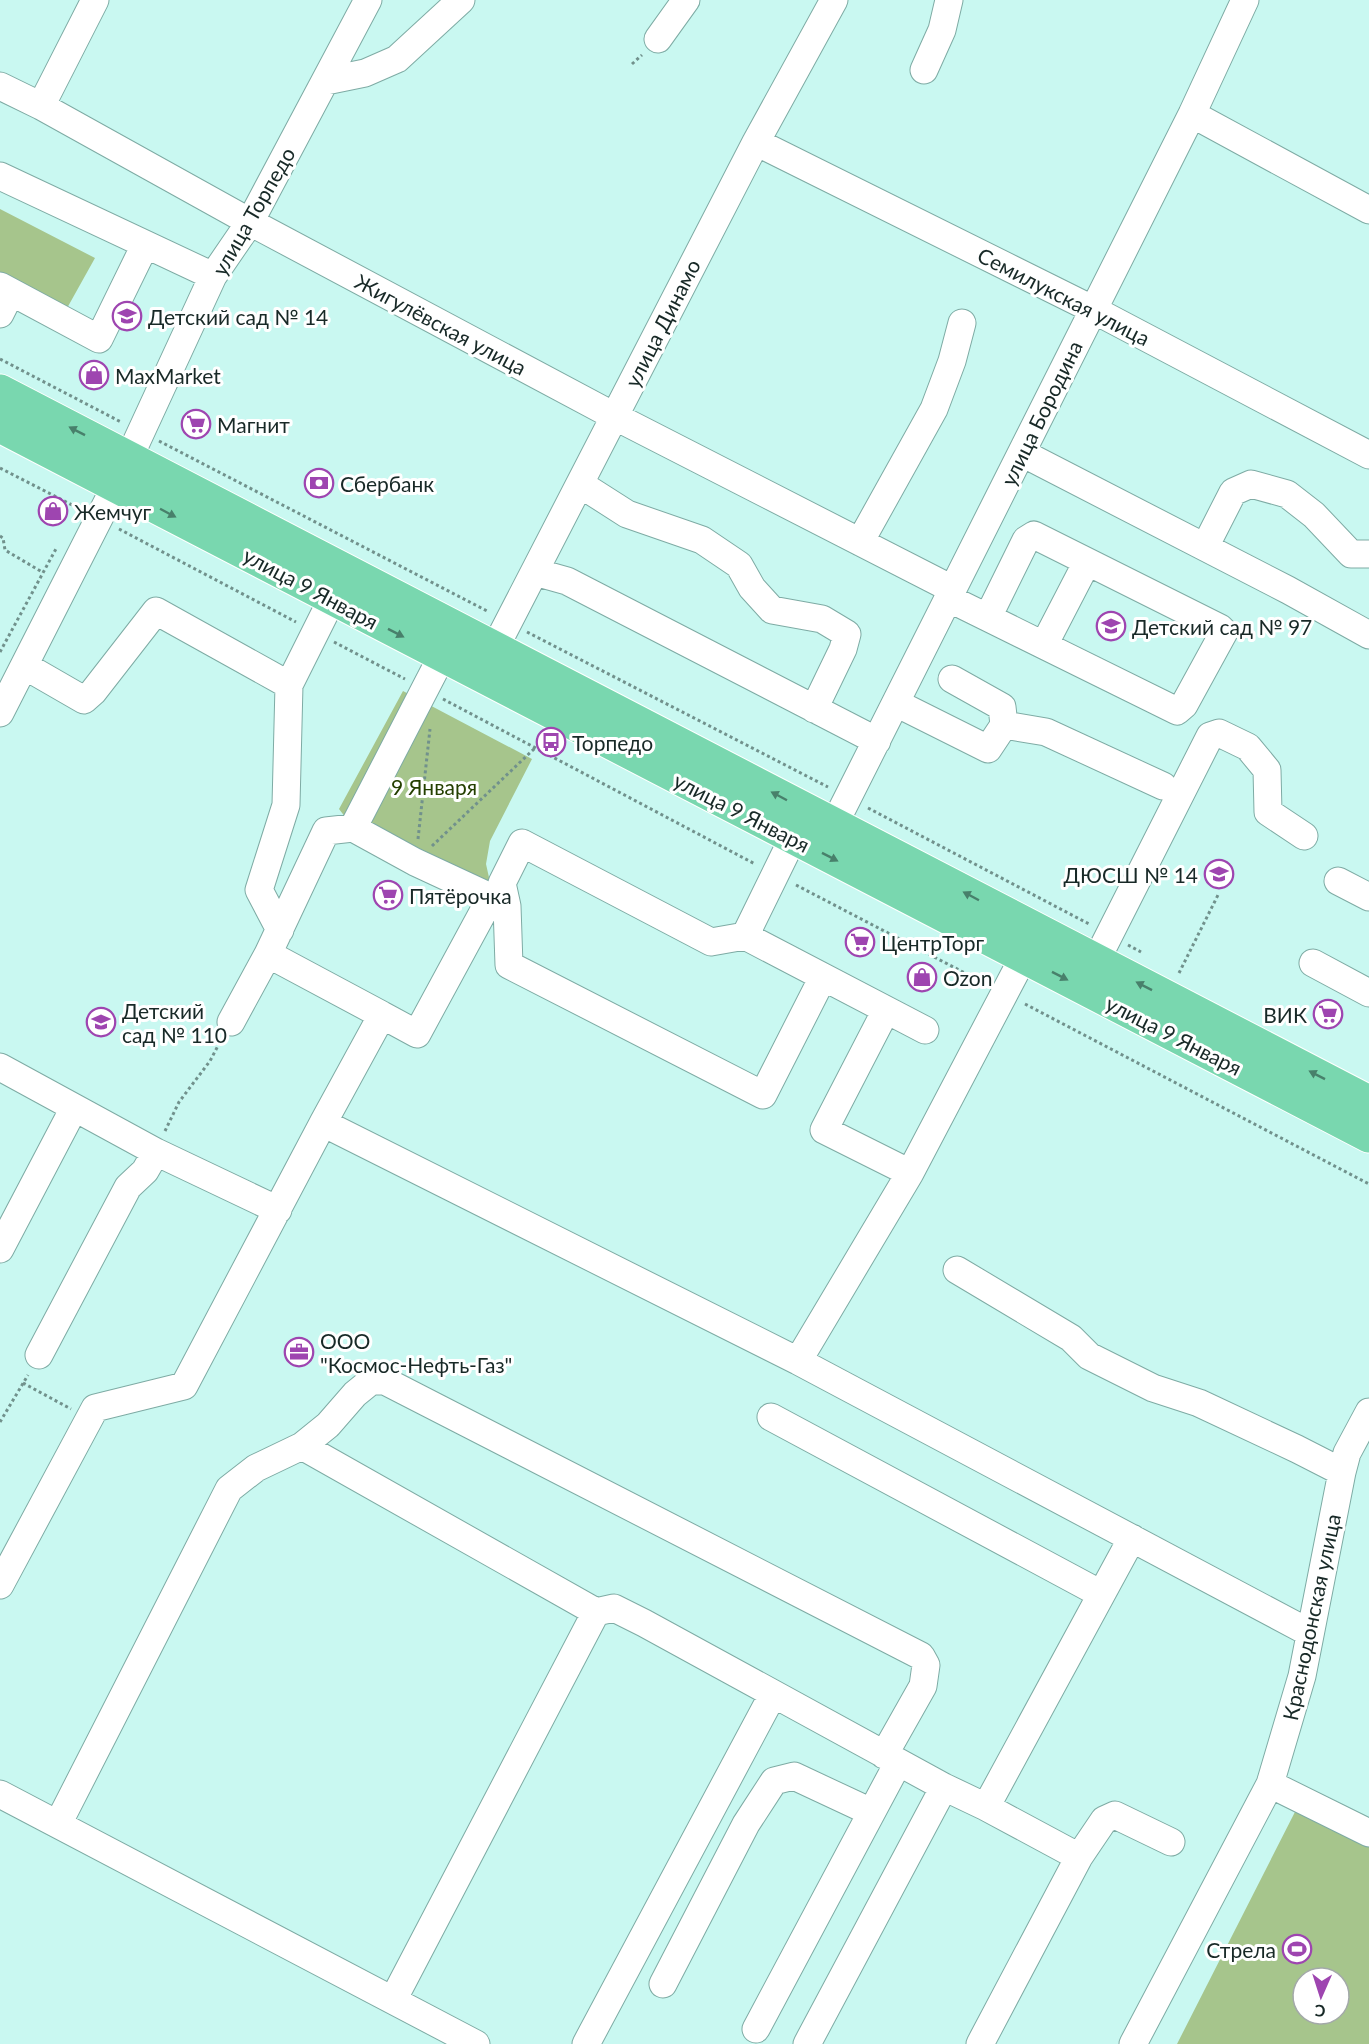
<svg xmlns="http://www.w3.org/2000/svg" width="1369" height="2044" font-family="Lato,sans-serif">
  <rect width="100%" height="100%" fill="#c9f8f1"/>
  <path fill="#a6c58c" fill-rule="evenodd" d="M0,209l95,49 -29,52 -66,-34z
    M403,691l129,68 -42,82 -4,23 6,27 -143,-69 -10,-13z
    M1297,1808l72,38v198h-192zM1303,1978h36v36h-36z"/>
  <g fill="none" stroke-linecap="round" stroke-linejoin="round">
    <g stroke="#7eaba4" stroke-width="29">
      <path id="minor" d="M95,0l-54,106 209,116 364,194 338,173
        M658,39l28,-39
        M924,70l18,-40 7,-30
        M326,81l39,-8 32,-14 64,-59
        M0,86l41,20
        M1192,114l177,96
        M756,142l336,167 277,146
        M0,176l213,100
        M0,286l99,53 46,-94
        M0,314l11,-22
        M1022,453l266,137 81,45
        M129,458l84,-182 37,-54 118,-222
        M580,484l47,30 75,26 37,25 13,23 20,22 50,9 25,15 -4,15 -29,60
        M860,542l74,-133 18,-48 10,-38
        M1205,547l28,-55 18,-8 36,10 27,21 37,39h18
        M535,572l32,9 310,160
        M948,598l229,113 7,-6 40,-73 -4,-4 -186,-93 -8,5 -38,77
        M1044,645l43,-83
        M495,648l261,-506 78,-142
        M25,666l59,34 9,-8 63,-81 133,74 43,-86
        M896,703l92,46 16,-24 -2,-18 -50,-28
        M0,713l116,-228
        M1004,725l42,7 117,54
        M834,825l358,-711 53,-114
        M353,828l89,-172
        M1338,881l31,16
        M280,930l-21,-40 27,-85 3,-120
        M745,936l48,-98
        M1096,961l114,-225 9,-3 29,14 19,23 1,42 36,24
        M1313,963l56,30
        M823,977l-60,118 -254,-130 -2,-59 -5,-23 20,-40 189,99 34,-6 180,94
        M886,1010l-62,120 86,43
        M231,1022l37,-68
        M0,1067l156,85 122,58
        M323,1123l59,-108 -114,-61 58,-123 27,-3 62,34 71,33 2,8 -71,131 -35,-19
        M0,1249l74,-141
        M957,1270l114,68 18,18 64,32 46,15 98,46 45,23
        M39,1355l89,-168 17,-16 11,-19
        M798,1361l112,-188 113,-215
        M771,1417l330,177
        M302,1446l294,166 18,-4 30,15 300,164 42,20 93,50
        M0,1585l95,-177 89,-22 139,-263 475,238 512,272
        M1270,1784l99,49
        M0,1794l476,250
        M986,1807l146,-269
        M58,1824l171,-335 27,-21 46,-22 26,-21 27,-31 16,-13h14l536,275 5,9 -3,21 -39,69
        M663,1984l83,-160 28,-43 20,-5 77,36
        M393,2000l203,-388
        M756,2029l142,-266
        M586,2044l187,-350
        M807,2044l137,-257
        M980,2044l99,-187 25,-37 11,-5 56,27
        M1133,2044l137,-260 32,-108 40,-204 5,-19 22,-41"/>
    </g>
    <g stroke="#fff" stroke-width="35">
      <path id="major" d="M0,391l1369,711
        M0,426l1369,710"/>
    </g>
    <path stroke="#71918c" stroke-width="3" stroke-dasharray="3 3" stroke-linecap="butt" d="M632,64l10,-9
      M0,359l121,63
      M159,441l330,171
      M0,468l78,40
      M119,529l177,93
      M0,536l3,2 2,12 37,22
      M527,632l301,155
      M334,642l71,37
      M0,652l57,-105
      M443,699l312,165
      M868,808l223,117
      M418,839l12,-110
      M432,846l103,-98
      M796,885l188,98
      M1128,945l13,7
      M1179,973l39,-78
      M1025,1004l344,180
      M165,1131l14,-29 31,-41 11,-21
      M23,1383l48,26
      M0,1422l28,-47"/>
    <use href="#minor" stroke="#fff" stroke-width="27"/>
    <use href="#major" stroke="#79d7af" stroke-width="33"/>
  </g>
  <defs><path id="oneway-solid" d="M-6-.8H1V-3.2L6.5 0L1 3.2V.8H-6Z" transform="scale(1.5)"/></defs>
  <g fill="#48806b">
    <use href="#oneway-solid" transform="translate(77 431) rotate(-153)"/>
    <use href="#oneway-solid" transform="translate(168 513) rotate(28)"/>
    <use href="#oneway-solid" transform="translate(396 633) rotate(27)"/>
    <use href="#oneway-solid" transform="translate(779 796) rotate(-152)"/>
    <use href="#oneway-solid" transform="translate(830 857) rotate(27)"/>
    <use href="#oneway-solid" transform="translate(971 896) rotate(-152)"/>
    <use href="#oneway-solid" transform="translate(1060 976) rotate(27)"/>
    <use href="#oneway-solid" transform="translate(1144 986) rotate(-153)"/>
    <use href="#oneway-solid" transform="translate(1317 1075) rotate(-153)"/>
  </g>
  <defs>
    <g id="school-ring" transform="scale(1.5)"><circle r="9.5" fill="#fff" stroke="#9e45b0" stroke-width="1.5"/><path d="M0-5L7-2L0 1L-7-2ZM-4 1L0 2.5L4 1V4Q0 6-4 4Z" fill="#9e45b0"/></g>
    <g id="shop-ring" transform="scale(1.5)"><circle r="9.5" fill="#fff" stroke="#9e45b0" stroke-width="1.5"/><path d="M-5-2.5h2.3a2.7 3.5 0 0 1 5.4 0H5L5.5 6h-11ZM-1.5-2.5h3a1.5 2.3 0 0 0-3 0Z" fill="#9e45b0"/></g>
    <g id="supermarket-ring" transform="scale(1.5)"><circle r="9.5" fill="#fff" stroke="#9e45b0" stroke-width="1.5"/><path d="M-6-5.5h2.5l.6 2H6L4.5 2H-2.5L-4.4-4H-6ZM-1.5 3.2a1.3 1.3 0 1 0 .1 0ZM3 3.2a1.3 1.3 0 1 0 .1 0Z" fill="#9e45b0"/></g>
    <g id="bank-ring" transform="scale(1.5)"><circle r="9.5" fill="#fff" stroke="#9e45b0" stroke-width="1.5"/><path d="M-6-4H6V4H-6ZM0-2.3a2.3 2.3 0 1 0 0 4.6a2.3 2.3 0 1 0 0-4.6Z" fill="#9e45b0"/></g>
    <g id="bus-ring" transform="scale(1.5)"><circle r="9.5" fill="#fff" stroke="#9e45b0" stroke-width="1.5"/><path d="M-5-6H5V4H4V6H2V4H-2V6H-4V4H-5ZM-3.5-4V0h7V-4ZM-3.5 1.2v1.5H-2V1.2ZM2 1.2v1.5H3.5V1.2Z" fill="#9e45b0"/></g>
    <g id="office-ring" transform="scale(1.5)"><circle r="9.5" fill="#fff" stroke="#9e45b0" stroke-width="1.5"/><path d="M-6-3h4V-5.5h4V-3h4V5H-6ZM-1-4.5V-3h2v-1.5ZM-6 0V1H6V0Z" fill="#9e45b0"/></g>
    <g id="stadium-ring" transform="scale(1.5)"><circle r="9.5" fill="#fff" stroke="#9e45b0" stroke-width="1.5"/><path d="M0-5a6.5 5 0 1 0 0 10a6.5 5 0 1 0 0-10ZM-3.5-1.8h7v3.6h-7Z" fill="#9e45b0"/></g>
  </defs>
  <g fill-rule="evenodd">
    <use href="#school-ring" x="127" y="316"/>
    <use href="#shop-ring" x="94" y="375"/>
    <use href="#supermarket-ring" x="196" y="424"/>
    <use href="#bank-ring" x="319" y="483"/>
    <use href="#shop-ring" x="53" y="511"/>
    <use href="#school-ring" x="1111" y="626"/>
    <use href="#bus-ring" x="551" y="742"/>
    <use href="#school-ring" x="1219" y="874"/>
    <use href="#supermarket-ring" x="388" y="895"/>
    <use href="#supermarket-ring" x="860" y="942"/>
    <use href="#shop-ring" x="922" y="977"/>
    <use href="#supermarket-ring" x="1328" y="1014"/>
    <use href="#school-ring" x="101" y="1022"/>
    <use href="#office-ring" x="299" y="1352"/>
    <use href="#stadium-ring" x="1297" y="1949"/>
  </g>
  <g text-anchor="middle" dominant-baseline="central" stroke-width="6" stroke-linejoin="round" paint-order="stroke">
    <g font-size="21" fill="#182927" stroke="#fff">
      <text transform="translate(253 211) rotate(-60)">улица Торпедо</text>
      <text transform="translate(1064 296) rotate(27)">Семилукская улица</text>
      <text transform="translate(662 323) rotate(-63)">улица Динамо</text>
      <text transform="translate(441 324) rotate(28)">Жигулёвская улица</text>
      <text transform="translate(1041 413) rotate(-64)">улица Бородина</text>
      <text transform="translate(311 588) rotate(28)">улица 9 Января</text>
      <text transform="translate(742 812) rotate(27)">улица 9 Января</text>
      <text transform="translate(1174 1035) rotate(27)">улица 9 Января</text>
      <text transform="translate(1311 1617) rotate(-78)">Краснодонская улица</text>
    </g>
    <g font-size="21" fill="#182927" stroke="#fff" text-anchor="start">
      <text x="148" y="316">Детский сад № 14</text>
      <text x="115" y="375">MaxMarket</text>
      <text x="217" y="424">Магнит</text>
      <text x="340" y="483">Сбербанк</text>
      <text x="74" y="511">Жемчуг</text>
      <text x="1132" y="626">Детский сад № 97</text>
      <text x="572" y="742">Торпедо</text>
      <text x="1198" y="874" text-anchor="end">ДЮСШ № 14</text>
      <text x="409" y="895">Пятёрочка</text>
      <text x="881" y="942">ЦентрТорг</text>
      <text x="943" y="977">Ozon</text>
      <text x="122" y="1010">Детский<tspan x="122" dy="24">сад № 110</tspan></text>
      <text x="1307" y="1014" text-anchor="end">ВИК</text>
      <text x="320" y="1340">ООО<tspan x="320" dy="24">"Космос-Нефть-Газ"</tspan></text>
      <text x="1276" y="1949" text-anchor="end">Стрела</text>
    </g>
    <g font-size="21" fill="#243f00" stroke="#fff">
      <text x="434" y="786">9 Января</text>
    </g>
  </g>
  <g transform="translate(1321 1996) rotate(183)"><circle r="28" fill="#ffffff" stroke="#a3a9a9" stroke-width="1.5"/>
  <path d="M0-4.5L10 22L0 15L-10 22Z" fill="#9e45b0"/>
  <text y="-9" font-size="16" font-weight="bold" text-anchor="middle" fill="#182927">С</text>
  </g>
</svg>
